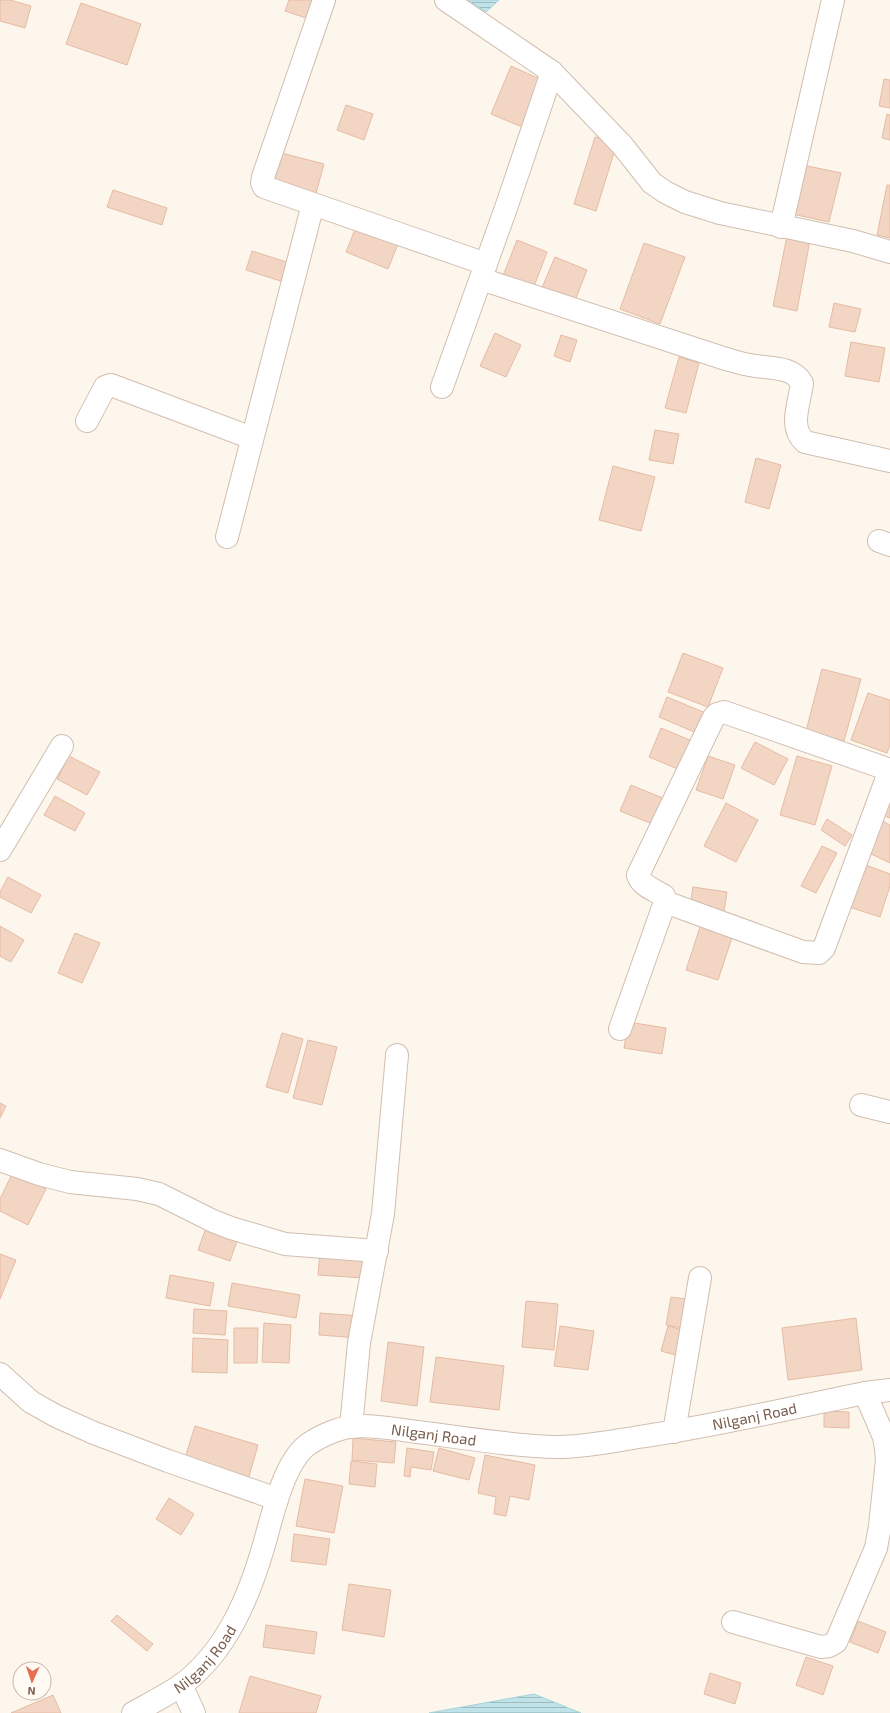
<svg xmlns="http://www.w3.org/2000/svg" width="890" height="1713" font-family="'Exo 2',sans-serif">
  <defs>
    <pattern id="water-rules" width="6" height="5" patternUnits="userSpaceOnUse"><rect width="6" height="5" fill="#bfe3e8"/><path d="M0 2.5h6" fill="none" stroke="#a0bbbe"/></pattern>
  </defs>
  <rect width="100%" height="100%" fill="#fdf6ec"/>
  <path fill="url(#water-rules)" stroke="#a5d3da" d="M467,0h32l-13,12z
    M534,1694l47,19h-152z"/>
  <path fill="#f3d5c3" stroke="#e6bba3" d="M0,0h10l21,6 -6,22 -25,-7z
    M289,0h23l6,2 -6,18 -27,-9z
    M81,3l60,21 -14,41 -61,-21z
    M511,66l31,14 -20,47 -31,-13z
    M884,79l6,1v28l-11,-2z
    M346,105l27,9 -9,26 -27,-10z
    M887,114l3,1v25l-8,-2z
    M595,137l22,6 -21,68 -22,-7z
    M274,151l50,13 -9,33 -50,-13z
    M803,165l38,8 -12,49 -37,-8z
    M887,185h3v53l-13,-3z
    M113,190l54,18 -5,17 -55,-18z
    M356,227l42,17 -10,25 -42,-17z
    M787,236l23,4 -13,71 -24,-5z
    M517,240l30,12 -15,40 -31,-11z
    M644,243l41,14 -25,67 -40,-15z
    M252,251l41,13 -6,19 -41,-13z
    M555,257l32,13 -13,33 -33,-13z
    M834,303l27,6 -6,23 -26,-5z
    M495,333l26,12 -15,32 -26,-11z
    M561,335l16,5 -7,22 -16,-6z
    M851,342l34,6 -6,34 -34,-6z
    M679,357l20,6 -13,50 -21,-5z
    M655,430l24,4 -6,30 -24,-4z
    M756,458l25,7 -12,44 -24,-7z
    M613,466l42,11 -14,54 -42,-11z
    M683,653l40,15 -15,39 -40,-15z
    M822,669l39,10 -17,62 -38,-10z
    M868,693l22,7v45l-3,8 -36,-13z
    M667,697l41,17 -9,20 -40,-17z
    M661,728l36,15 -12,29 -36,-15z
    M755,742l33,17 -14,26 -33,-17z
    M69,756l31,16 -13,23 -30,-16z
    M708,756l27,9 -12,34 -27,-9z
    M797,756l35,10 -17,59 -35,-10z
    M631,785l34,14 -10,26 -35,-14z
    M55,796l30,17 -10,18 -31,-16z
    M890,801v17l-6,-2z
    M726,803l32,17 -22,42 -32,-16z
    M827,819l25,16 -7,11 -24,-16z
    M881,820l9,5v38l-25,-12z
    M822,846l15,7 -21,40 -15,-7z
    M860,863l30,11v12l-10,31 -34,-11z
    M8,877l33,18 -10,18 -31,-16v-5z
    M693,887l34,5 -3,20 -34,-6z
    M701,924l32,11 -15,45 -32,-10z
    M0,926l24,14 -13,22 -11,-6z
    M75,933l25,10 -18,40 -24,-10z
    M628,1022l38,6 -4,26 -38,-6z
    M282,1033l21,6 -15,54 -22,-6z
    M308,1040l29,7 -15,58 -29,-7z
    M0,1103l6,3 -6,12z
    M13,1172l33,17 -18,36 -28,-14v-12z
    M206,1228l32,10 -8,23 -32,-11z
    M320,1251l46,3 -2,24 -46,-3z
    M0,1254l16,6 -16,39z
    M170,1275l44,8 -4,23 -44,-8z
    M232,1283l68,12 -4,23 -68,-12z
    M671,1297l22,3 -5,29 -22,-4z
    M526,1301l32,3 -4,46 -32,-3z
    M194,1309l33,2 -2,24 -32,-2z
    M320,1313l41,3 -2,22 -40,-3z
    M856,1318l6,52 -74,10 -6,-52z
    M264,1323l27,2 -2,38 -27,-1z
    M560,1326l34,5 -6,39 -34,-4z
    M668,1326l18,5 -7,25 -18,-5z
    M234,1328h24l-1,35h-23z
    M193,1338l35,2 -1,33 -35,-1z
    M388,1342l36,5 -7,59 -36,-5z
    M436,1357l68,9 -5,44 -69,-8z
    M824,1411l25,1v16l-25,-1z
    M195,1426l63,19 -10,35 -64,-19z
    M353,1438l43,4 -2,21 -42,-3z
    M407,1448l27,4 -3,18 -20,-3 -1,10 -6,-1z
    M439,1448l36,10 -6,22 -36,-9z
    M485,1455l50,10 -6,35 -19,-4 -4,20 -12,-2 2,-17 -18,-4z
    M351,1461l26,3 -2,23 -26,-3z
    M305,1479l38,7 -9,47 -38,-7z
    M169,1498l25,16 -13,21 -25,-16z
    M294,1534l36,5 -4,26 -35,-4z
    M349,1584l42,6 -7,47 -42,-7z
    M117,1615l36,29 -6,7 -36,-30z
    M858,1621l28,11 -8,21 -28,-11z
    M266,1625l51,7 -3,22 -51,-7z
    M806,1657l27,9 -10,29 -27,-10z
    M710,1673l31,10 -6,21 -31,-10z
    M250,1676l71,20 -5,17h-77z
    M53,1695l8,18h-50z"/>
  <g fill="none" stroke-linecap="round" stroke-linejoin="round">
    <g stroke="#d1beb0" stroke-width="24">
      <g id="minor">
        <path d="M324,0l-61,177 -1,6 2,4 222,77"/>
        <path d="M446,0l106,72 70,73 30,38 13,9 20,10 35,11 133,28 37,11"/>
        <path d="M781,227l52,-227"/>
        <path d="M481,279l245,80c8,2 16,5 24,6 17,4 42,0 52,18 -2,19 -14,44 3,59l85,19"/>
        <path d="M442,387l65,-182 45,-133"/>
        <path d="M87,421l18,-34 6,-2 141,53"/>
        <path d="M227,537l86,-333"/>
        <path d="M879,541l11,4"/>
        <path d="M0,850l62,-104"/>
        <path d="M665,902l138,50 16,1 5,-5 66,-178"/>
        <path d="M620,1029l45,-127 -1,-6c-9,-6 -23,-10 -26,-21l76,-158 3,-3 7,-2 166,58"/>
        <path d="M861,1105l29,7"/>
        <path d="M0,1160l39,14 31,8 67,7 22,5 54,27 18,7 54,16 92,7"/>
        <path d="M0,1374l31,28 25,14 38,17 74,28 109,38"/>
        <path d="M351,1427l8,-84 24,-129 14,-159"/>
        <path d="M674,1432l26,-154"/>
        <path d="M733,1622l88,25 8,-1 7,-4 40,-94 4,-22 7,-66 -1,-12 -2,-11 -19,-44"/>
        <path d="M181,1685l13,28"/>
        <path id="s1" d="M133,1713c16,-9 32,-17 47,-27 46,-33 69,-89 84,-141 8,-28 19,-80 42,-99 10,-8 32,-18 45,-19 18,-3 41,2 59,4 49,6 99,15 148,16 27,0 55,-6 81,-10 76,-11 151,-29 226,-44l25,-3"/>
      </g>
    </g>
    <use href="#minor" stroke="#fff" stroke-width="22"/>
  </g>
  <g text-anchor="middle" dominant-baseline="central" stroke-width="3" stroke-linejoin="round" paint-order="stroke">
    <g font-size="15" fill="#7a5c4d" stroke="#fffaf3">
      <text stroke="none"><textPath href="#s1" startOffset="787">Nilganj Road</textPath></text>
      <text stroke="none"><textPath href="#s1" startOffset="463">Nilganj Road</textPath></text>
      <text stroke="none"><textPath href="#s1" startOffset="91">Nilganj Road</textPath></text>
    </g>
  </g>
  <g transform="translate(32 1681) rotate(183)"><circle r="19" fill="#fffaf3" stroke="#cabbb1"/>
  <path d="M0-3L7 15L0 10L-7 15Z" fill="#e76f51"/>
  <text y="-6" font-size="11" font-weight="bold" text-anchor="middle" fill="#7a5c4d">N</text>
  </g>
</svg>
